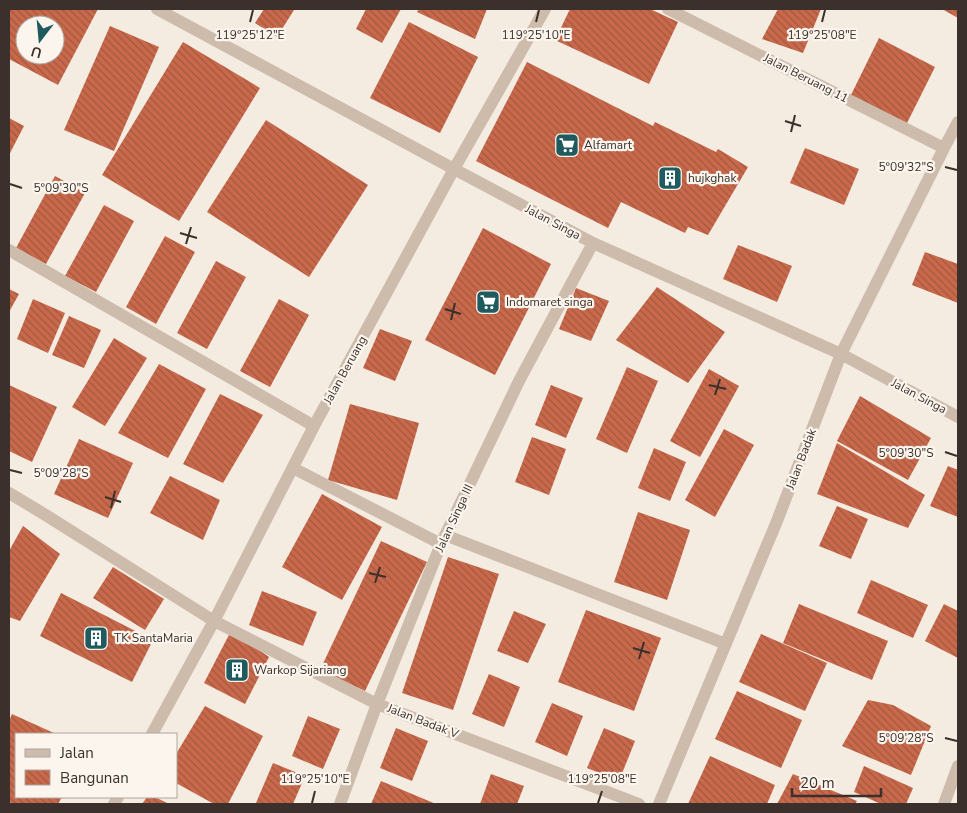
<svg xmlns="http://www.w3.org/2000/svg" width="967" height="813" font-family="'Nunito Sans',sans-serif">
  <defs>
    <pattern id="building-back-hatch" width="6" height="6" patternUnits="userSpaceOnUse" patternTransform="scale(1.25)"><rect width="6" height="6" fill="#c8694b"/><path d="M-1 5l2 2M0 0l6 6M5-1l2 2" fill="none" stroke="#a4573f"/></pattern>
  </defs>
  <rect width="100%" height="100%" fill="#f4ebe1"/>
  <path fill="url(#building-back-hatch)" fill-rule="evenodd" d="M9,9h89l-40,76 -49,-26zM25,25h30v30h-30z
    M264,9l30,1 -17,27 -22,-14z
    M366,9h35l-19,34 -26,-14z
    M419,9h68l-12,30 -58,-27z
    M570,9h80l28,13 -29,62 -94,-44z
    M778,9h43l-18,44 -41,-14z
    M942,9h16v9z
    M409,22l69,35 -38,76 -70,-35z
    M110,26l49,21 -45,104 -50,-21z
    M879,38l56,29 -28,56 -57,-26z
    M183,42l77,46 -81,133 -77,-46z
    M527,62l126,64 2,-4 61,30 2,-3 30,18 -40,68 -20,-8 -3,6 -64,-31 -13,26 -132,-67z
    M9,118l15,8 -15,29z
    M266,120l102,65 -59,92 -102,-65z
    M805,148l54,21 -15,36 -54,-22z
    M55,176l30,17 -39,71 -30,-16z
    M104,205l30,16 -38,71 -31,-16z
    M483,228l68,36 -56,111 -70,-35z
    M165,236l30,16 -39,72 -30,-17z
    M738,245l54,21 -15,36 -54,-23z
    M925,252l33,12v39l-46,-18z
    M216,261l30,16 -39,72 -30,-16z
    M657,287l68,45 -37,51 -72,-43z
    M576,288l33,13 -18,40 -32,-12z
    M9,289l10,5 -10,18z
    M33,299l32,14 -17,40 -31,-14z
    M279,299l30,16 -39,72 -30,-16z
    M69,316l32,14 -17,38 -32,-13z
    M380,329l32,12 -17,40 -32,-13z
    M114,338l33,20 -42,68 -33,-19z
    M159,364l47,25 -38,69 -50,-25z
    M627,367l31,14 -31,72 -31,-14z
    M709,369l30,17 -39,71 -30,-16z
    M9,385l48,22 -25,55 -23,-11z
    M551,385l32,13 -17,40 -31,-13z
    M220,394l43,21 -40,68 -40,-19z
    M860,396l71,42 -23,42 -71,-39z
    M350,404l69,19 -22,77 -69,-20z
    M724,429l30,16 -39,72 -30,-17z
    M532,437l34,12 -17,46 -34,-13z
    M79,439l54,24 -25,55 -54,-24z
    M837,443l88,52 -17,33 -91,-34z
    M654,448l32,14 -16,39 -32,-13z
    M948,466l10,4v47l-28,-11z
    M170,476l50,24 -17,40 -53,-27z
    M322,494l60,33 -40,73 -60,-33z
    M837,506l31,13 -17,40 -32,-13z
    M638,512l52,18 -23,70 -53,-18z
    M23,526l37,28 -40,67 -11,-4v-66z
    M381,541l46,21 -62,129 -45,-21z
    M448,557l51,17 -46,136 -51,-17z
    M113,567l51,32 -19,31 -52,-32z
    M871,580l57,25 -15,33 -56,-25z
    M262,591l55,21 -14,34 -54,-21z
    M61,593l92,47 -21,42 -92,-46z
    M799,604l89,37 -16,39 -89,-37z
    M944,604l14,7v47l-33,-17z
    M586,610l75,28 -27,73 -76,-29z
    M514,611l32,13 -18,39 -31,-12z
    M231,631l38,26 -24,47 -41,-21z
    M761,634l66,29 -22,48 -66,-29z
    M489,674l31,13 -16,40 -32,-13z
    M737,691l65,29 -21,48 -66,-29z
    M868,700l25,5 38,21 -20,49 -69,-29z
    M552,703l31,13 -16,40 -32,-14z
    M205,706l58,30 -35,68h-14l-38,-21v-29z
    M12,714l44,20h-40v63h46l-4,7h-45l-4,-2v-81z
    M308,716l32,13 -17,40 -31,-13z
    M396,728l32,13 -16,40 -32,-13z
    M604,728l31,13 -16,40 -32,-13z
    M710,756l65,29 -8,19h-79z
    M273,763l32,13 -12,28h-34l-3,-1z
    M864,766l49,22 -7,16h-25l-27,-12z
    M491,774l33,12 -7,18h-37z
    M793,774l64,27 -2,3h-78z
    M381,781l55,23h-65z
    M147,797h8l14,7h-27z"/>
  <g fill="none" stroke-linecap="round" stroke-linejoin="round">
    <path stroke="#cdbbac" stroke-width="12" d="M157,9l297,160 139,74 248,111 117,63
      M668,9l276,139
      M9,250l305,176
      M293,468l148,76
      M9,493l35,21 170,107 163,83 262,100
      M445,535l281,109
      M152,734l62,-113 100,-195 140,-257 91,-160
      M114,804l4,-7
      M340,804l37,-100 64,-160 78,-163 74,-138
      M659,804l118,-283 64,-167 103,-206 14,-26
      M944,804l14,-38"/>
  </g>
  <path fill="none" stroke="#3b302b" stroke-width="2" d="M250,22l3,-12M536,22l3,-12M822,22l3,-12M785,121l16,5M791,132l4,-17M945,167l12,3M10,184l12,4M180,233l17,5M186,244l5,-17M445,309l16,5M451,320l4,-17M709,385l17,4M715,395l5,-16M945,452l12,4M10,470l12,3M105,497l16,5M111,508l4,-17M369,573l17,4M375,583l5,-16M633,648l17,5M639,659l5,-17M945,738l12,3M312,803l3,-12M598,803l4,-12"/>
  <defs>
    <g id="supermarket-square" transform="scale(1.25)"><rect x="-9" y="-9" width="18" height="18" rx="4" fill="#1f5a5e" stroke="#fbf5ee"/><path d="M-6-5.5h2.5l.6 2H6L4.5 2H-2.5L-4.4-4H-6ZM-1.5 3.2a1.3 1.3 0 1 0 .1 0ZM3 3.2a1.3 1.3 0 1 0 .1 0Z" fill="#fff"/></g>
    <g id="building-square" transform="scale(1.25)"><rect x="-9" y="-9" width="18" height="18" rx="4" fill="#1f5a5e" stroke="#fbf5ee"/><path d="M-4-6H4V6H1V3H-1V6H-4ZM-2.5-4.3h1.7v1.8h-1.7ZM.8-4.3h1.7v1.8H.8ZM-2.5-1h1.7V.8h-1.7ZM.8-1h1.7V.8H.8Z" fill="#fff"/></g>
  </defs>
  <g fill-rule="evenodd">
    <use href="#supermarket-square" x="567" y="145"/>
    <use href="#building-square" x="670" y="178"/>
    <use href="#supermarket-square" x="488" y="302"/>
    <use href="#building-square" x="96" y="638"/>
    <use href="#building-square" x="237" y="670"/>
  </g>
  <g text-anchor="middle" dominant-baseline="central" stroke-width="4.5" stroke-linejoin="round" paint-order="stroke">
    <g font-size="12" fill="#3b302b" stroke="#fbf5ee">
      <text transform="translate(806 78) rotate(27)">Jalan Beruang 11</text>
      <text transform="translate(553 222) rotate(28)">Jalan Singa</text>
      <text transform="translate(345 370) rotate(-61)">Jalan Beruang</text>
      <text transform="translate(919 396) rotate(28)">Jalan Singa</text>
      <text transform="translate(801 459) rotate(-69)">Jalan Badak</text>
      <text transform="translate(454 518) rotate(-65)">Jalan Singa III</text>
      <text transform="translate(423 721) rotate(21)">Jalan Badak V</text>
    </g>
    <g font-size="12" fill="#3b302b" stroke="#fbf5ee" text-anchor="start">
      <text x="584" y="145">Alfamart</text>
      <text x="688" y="178">hujkghak</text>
      <text x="506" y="302">Indomaret singa</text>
      <text x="114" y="638">TK SantaMaria</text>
      <text x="254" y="670">Warkop Sijariang</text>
    </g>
  </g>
  <g font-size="12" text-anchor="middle" fill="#3b302b" stroke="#fbf5ee" stroke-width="4.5" stroke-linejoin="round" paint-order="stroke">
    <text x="250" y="39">119°25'12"E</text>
    <text x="536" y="39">119°25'10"E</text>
    <text x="822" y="39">119°25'08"E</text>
    <text x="906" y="171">5°09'32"S</text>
    <text x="61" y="192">5°09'30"S</text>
    <text x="906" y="457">5°09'30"S</text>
    <text x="61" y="477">5°09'28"S</text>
    <text x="906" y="742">5°09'28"S</text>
    <text x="315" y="783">119°25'10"E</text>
    <text x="602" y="783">119°25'08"E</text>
  </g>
  <rect width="967" height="813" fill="none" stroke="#3b302b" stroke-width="20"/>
  <rect x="15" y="733" width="162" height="65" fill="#fbf5ee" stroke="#aea6a0"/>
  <rect x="25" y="749" width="25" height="8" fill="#cdbbac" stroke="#aea6a0"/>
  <text x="60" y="758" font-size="15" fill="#3b302b">Jalan</text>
  <rect x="25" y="770" width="25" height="15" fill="url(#building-back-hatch)" stroke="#aea6a0"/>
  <text x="60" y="783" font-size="15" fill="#3b302b">Bangunan</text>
  <g transform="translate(40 40) rotate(196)"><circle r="24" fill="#fbf5ee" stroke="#aea6a0"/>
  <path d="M0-4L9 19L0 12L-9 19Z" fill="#1f5a5e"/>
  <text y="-8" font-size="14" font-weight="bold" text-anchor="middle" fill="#3b302b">U</text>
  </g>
  <path d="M792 788v8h89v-8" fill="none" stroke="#3b302b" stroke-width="2.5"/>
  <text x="800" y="788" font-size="15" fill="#3b302b" stroke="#fbf5ee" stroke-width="4" paint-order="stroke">20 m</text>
</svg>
